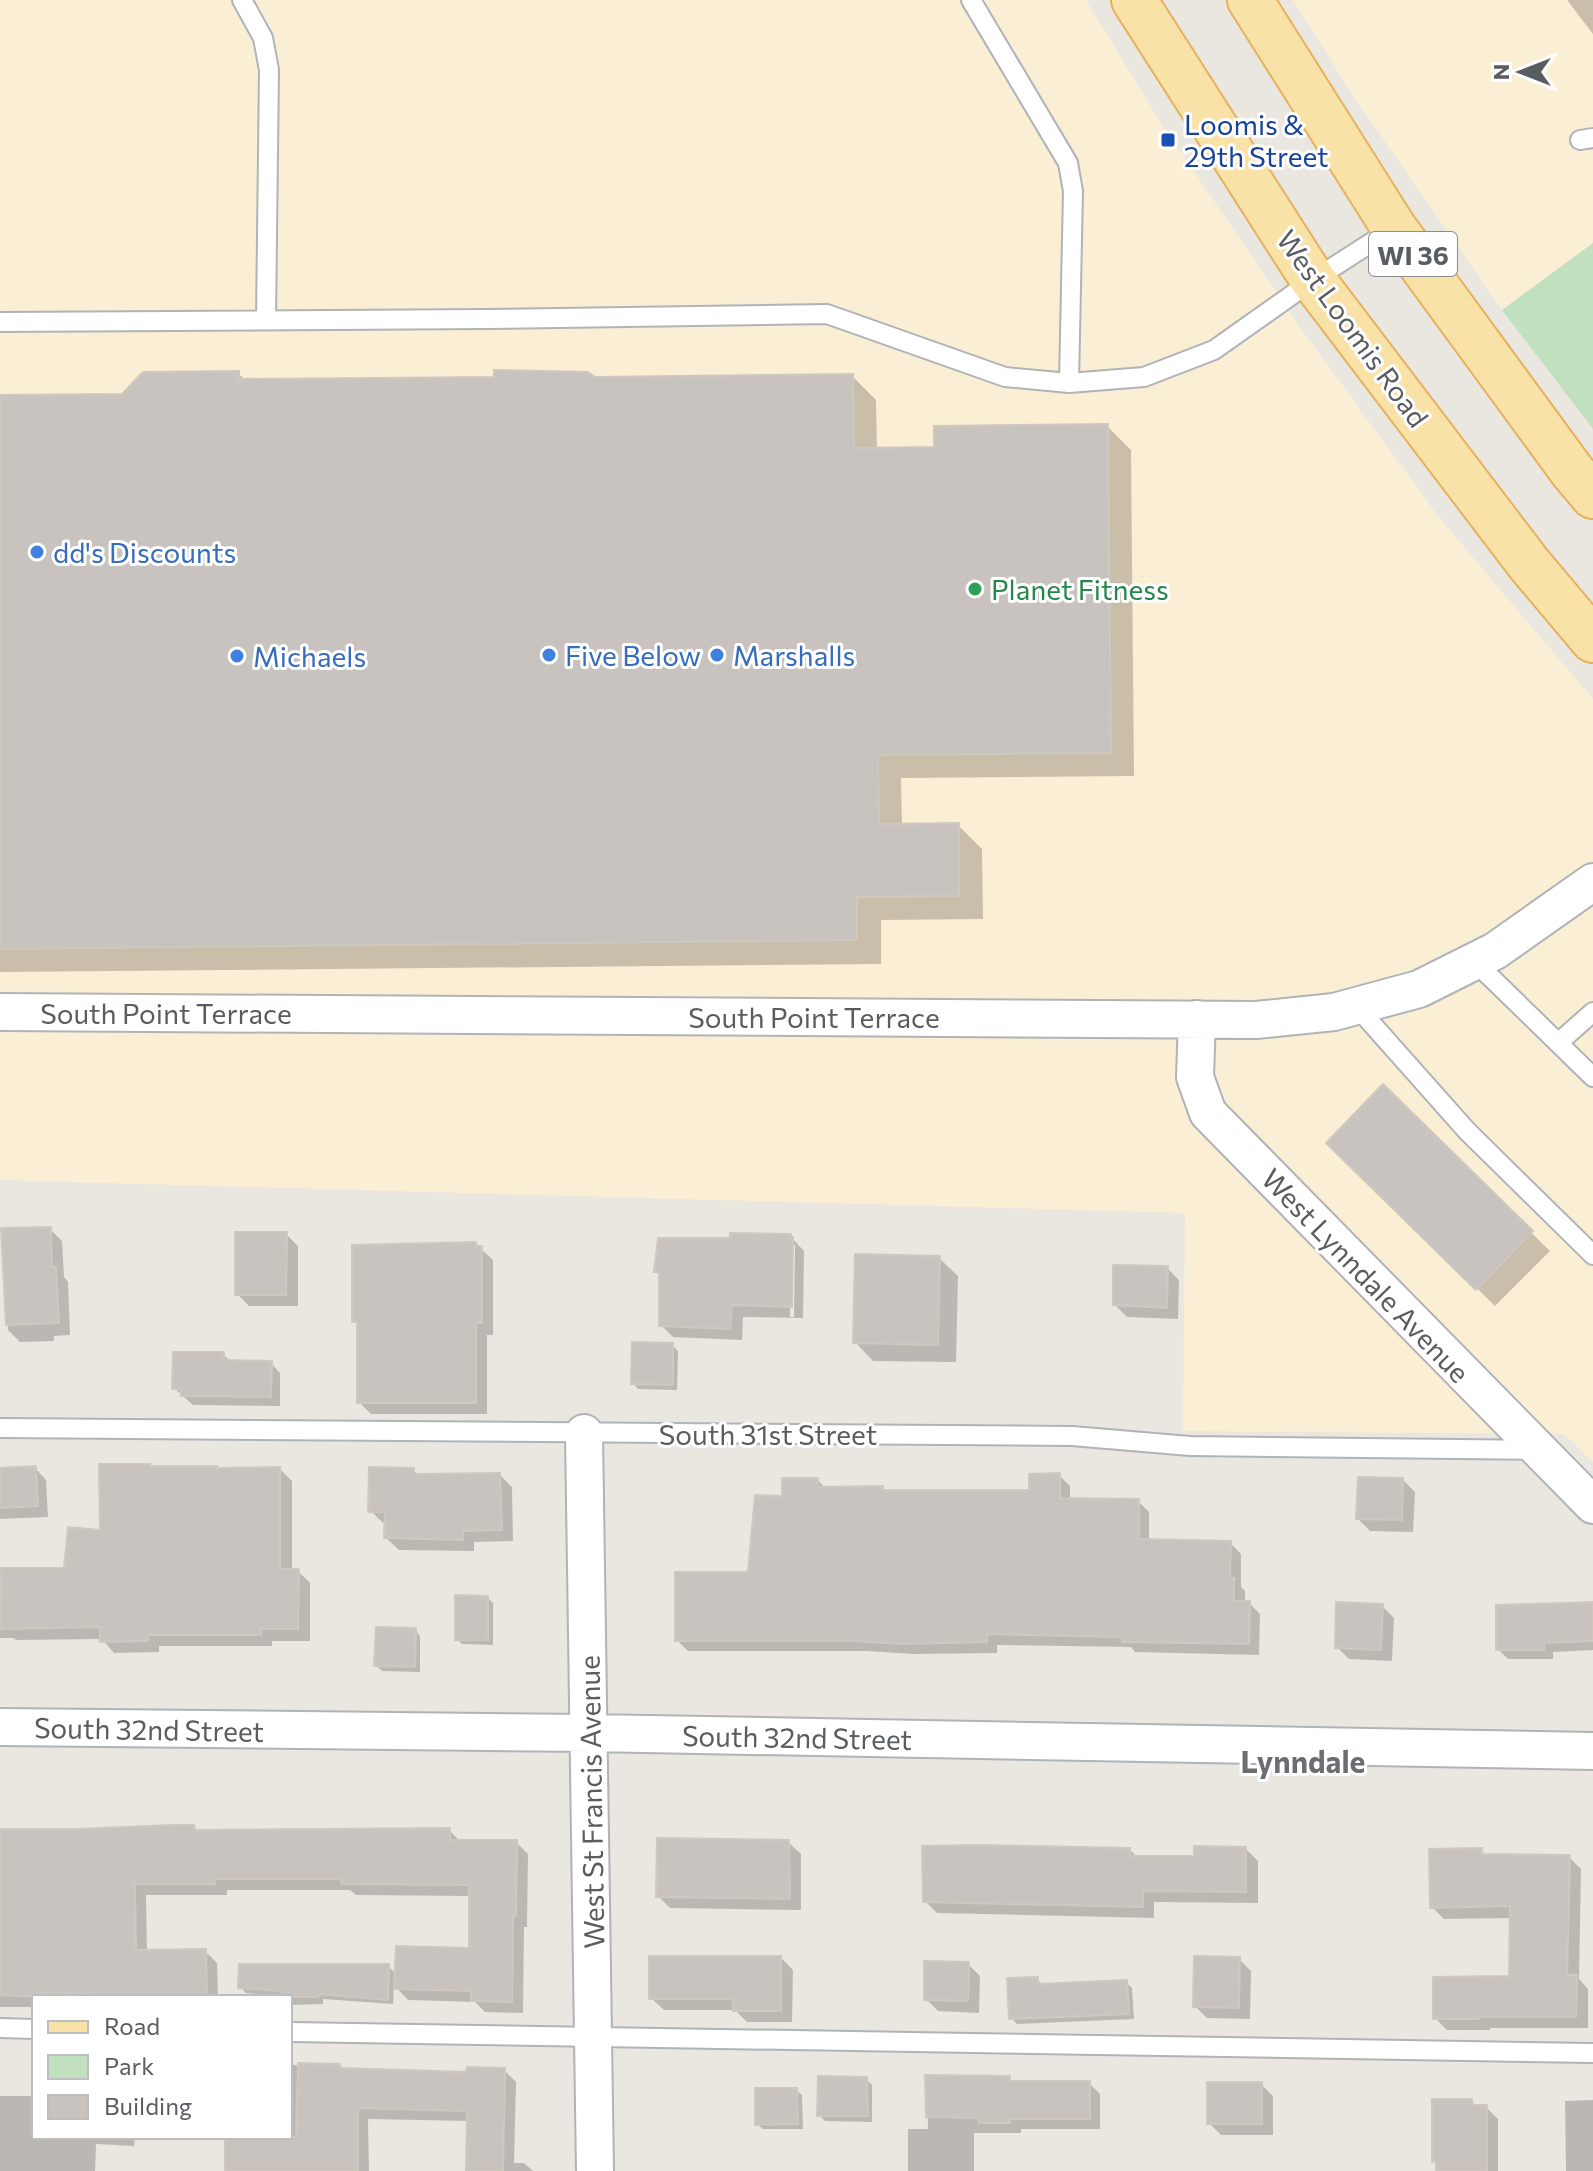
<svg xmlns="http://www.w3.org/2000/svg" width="1593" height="2171" font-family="Commissioner,sans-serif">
  <rect width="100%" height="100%" fill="#eae7e0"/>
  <path fill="#faeed5" d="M0,0h1086l75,123 141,207 136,186 155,183v763l-29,-28 -381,-3 2,-218 -1185,-33z
    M1293,0h300v243l-91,67 -148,-213z"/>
  <path fill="#c1e1be" d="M1593,243v186l-91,-119z"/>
  <path fill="#0003" fill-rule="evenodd" d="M1567,0h26v34z
    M238,373l8,8 606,-5 24,24 1,50 59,-1 171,-23 24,24 3,326 -233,2 1,48 56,-1 24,24 1,70 -102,1v44l-881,8v-575l123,-1z
    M1383,1087l167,164 -55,55 -166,-163z
    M50,1229l12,12 2,36 4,5 2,53 -16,1v5l-34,1 -12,-12 -4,-100z
    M286,1234l12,12v60h-49l-12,-12z
    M790,1236l14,15 -1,67 -60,-1 -1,23 -69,-3 -12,-12v-49l-5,-5zM791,1245h4l-1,72h-4z
    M476,1244l17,16v75h-6v79h-116l-12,-12v-76l-5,-5z
    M939,1258l19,18 -2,86 -83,-1 -18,-19z
    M1167,1268l12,12 -1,39 -51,-2 -12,-12z
    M672,1345l6,6 -1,39 -39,-1 -5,-6z
    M223,1354l8,8 40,1 9,10v33l-87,-1 -19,-17z
    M35,1468l11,12 2,37 -48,2v-49z
    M151,1468l129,1 12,12v90h6l12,12v58h-38v5h-113v6l-45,1 -12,-14 -86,1 -3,-2h-13v-68h66l36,-38z
    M413,1470l7,6 80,-1 12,12 1,54 -39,1v9l-75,-1 -13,-12 1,-15h-4l-12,-12z
    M1059,1475l11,11v14l68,1 11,11v29l81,2 11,11v33l4,4v12h4l11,11 -1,41 -124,-3 -4,-5 -134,-2v8l-83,1 -48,-3h-178l-11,-11 73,-66 34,-76 34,-18 8,9 56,-1 4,4h145z
    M1403,1480l12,12 -2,40 -43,-1 -12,-12z
    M488,1598l5,5v42l-31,-1 -5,-5z
    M1593,1604v46l-40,2v7h-45l-10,-10z
    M1382,1606l12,12 -2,43 -43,-2 -12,-12z
    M415,1630l5,6v36l-38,-1 -6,-6z
    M193,1827l5,5 251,-2 12,12h55l12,12 -1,73h-3l-1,86 -38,-1 -10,-10 -67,-2 -14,-15 -1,19 -70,-5v5l-33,1v-8l-44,-4 -6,-6 148,-21 9,9 74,-25v-54l-115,-1 -6,-5h-123v5h-81l1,57 58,-1 12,12 1,34h-184v10h-34v-176z
    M788,1842l13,12v56l-131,-2 -12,-12z
    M1246,1849l12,12v42l-104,-1v16l-217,-5 -12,-12 205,-51 8,8h58z
    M1481,1850l6,6 82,1 12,12 -2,110 9,10v39h-98v2h-43l-12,-12 76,-40v-60l-67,1 -12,-12z
    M781,1958l12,12 -1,52h-45l-12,-12h-71l-13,-12z
    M1239,1959l12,12 -1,48 -43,-1 -12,-12z
    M968,1964l12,12 -1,37 -41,-2 -12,-12z
    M1037,1979l5,5 84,-2 6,6 2,31 -117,5 -6,-6z
    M290,2065l49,1 5,4 124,4 36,-4 12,12 -2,81h10l9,8h-65l1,-50 -101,-2 1,52h-142v-34h63z
    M927,2077l82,1 5,5h75l11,11v35h-79v4h-47v38h-66v-42h20z
    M866,2079l6,6v37l-47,-1 -6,-6z
    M1261,2084l12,12v39h-52l-12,-12z
    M796,2090l6,5 1,34h-40l-6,-5z
    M0,2096h34v41h101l-1,9 -38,-2 -1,27h-95z
    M1593,2100v71h-27l-1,-70z
    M1471,2101l6,6h9l12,12v52h-60v-5l-4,-4z"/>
  <path fill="#c8c3bf" stroke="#cec8bf" stroke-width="2" d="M494,370l94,2 7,5 258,-3 1,74 80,-1v-21l174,-2 3,329 -233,2 1,69 80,-1v73l-102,1v43l-857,9v-554l122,-1 21,-22 96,-1v8l255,-2z
    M1383,1084l150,147 -57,59 -150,-147z
    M51,1227l1,40h4l3,56 -53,2 -5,-97z
    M235,1232h52l-1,63h-51z
    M730,1233l61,1v3h2l-1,70 -60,-2 -2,24 -71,-3v-54h-5l4,-34h69l3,-1z
    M476,1242v4h6v77h-6v80h-119v-81h-5v-77z
    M855,1254l85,2 -2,89 -85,-2z
    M1113,1265l55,1 -1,42 -54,-3z
    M632,1342l41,1v42l-42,-1z
    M173,1352h51v8l48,1 -1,36 -90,-1v-7h-9z
    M99,1464h51v2h67v2l63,-1v102h19l-1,60h-37v6h-113v6l-48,1v-15l-99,2 -1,-61h64l4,-41 32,3z
    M36,1466l2,40 -38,2v-40z
    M369,1467l45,1v6l86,-1 2,57 -39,1v9l-79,-2 1,-26h-17z
    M1060,1473v25l79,1v40l92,2 -1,37h4v23h16l-1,43 -127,-2v-5l-135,-3v8l-85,2 -49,-3h-178v-69h73l7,-77 27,1v-18h36v9l65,-1v4h146v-16z
    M1358,1477l45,1 -1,42 -46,-1z
    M455,1595l33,1v44h-33z
    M1336,1602l47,2 -2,46 -46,-2z
    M1593,1602v39l-49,2v7h-48v-45z
    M376,1627l40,1 -1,39 -41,-1z
    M173,1825h21l1,5 255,-2v12h67l-1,76h-3l-1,86 -41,-1v-10l-77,-2 2,-43 73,2v-63l-127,-1 -1,-5h-126v5h-80l1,66 70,-1 1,48 -166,-4v4l-41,-2v-166h77z
    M657,1838l132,2 1,59 -134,-2z
    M977,1845l153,3v8h64v-10l52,1v45l-103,-1v16l-220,-5 -1,-56z
    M1482,1848v6l88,1 -3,120h10l-1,42h-97v2h-46v-42l76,-1 1,-70 -80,2 -1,-59z
    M649,1956h132v55h-48v-12h-84z
    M1194,1956l46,1 -1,51 -46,-1z
    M924,1961l45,1 -1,39 -44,-1z
    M239,1964h150l-1,36 -70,-6v3h-36v-6l-44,-3z
    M1038,1977v7l89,-4 2,34 -120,5 -2,-41z
    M298,2063l42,1v4l126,4 1,-5 38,1 -2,103h-37l1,-60 -109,-3v63h-133v-34h71z
    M925,2075l85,1v5h80v38h-80v4h-31v-5l-53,-1z
    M818,2076l49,1 1,39h-51z
    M1207,2082h55v42h-55z
    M755,2088h42l1,36 -43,1z
    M1432,2099h40v6h15v66h-51v-9h-4z"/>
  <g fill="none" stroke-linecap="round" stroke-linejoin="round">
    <g stroke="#b0b3b7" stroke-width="22">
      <path id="service" d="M242,0l21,38 6,32 -3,250
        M971,0l97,163 5,28 -4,192
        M1580,140l13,-2
        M0,322l487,-3 340,-5 178,63 64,6 75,-6 70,-27 99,-70 81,-52
        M1474,961l119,116
        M1356,1006l111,125 126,124
        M1558,1043l35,-31
        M0,1428l1072,8 118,10 347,4
        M0,2028l34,1
        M290,2032l1303,21"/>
    </g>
    <g stroke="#b0b3b7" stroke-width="40">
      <path id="minor" d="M0,1012l1256,8 78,-8 85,-23 76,-38 98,-69
        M1197,1019l-2,58 13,36 385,392
        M584,1433l11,738
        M0,1727l590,6 1003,18"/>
    </g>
    <g stroke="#e5b15e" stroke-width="48">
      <path id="primary" d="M1134,0l179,280 216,284 64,76
        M1250,0l144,228 178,243 21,25"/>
    </g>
    <use href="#service" stroke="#fff" stroke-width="18"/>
    <use href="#minor" stroke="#fff" stroke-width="36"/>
    <use href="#primary" stroke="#f8e2a7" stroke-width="44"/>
  </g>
  <rect fill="#1a4fb4" stroke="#fff" stroke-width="3" x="1160" y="132" width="16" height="16" rx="4"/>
  <g fill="#3f7fe0" stroke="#fff" stroke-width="3">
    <circle cx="37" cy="552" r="8"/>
    <circle cx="549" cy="655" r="8"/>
    <circle cx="717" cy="655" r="8"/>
    <circle cx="237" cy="656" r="8"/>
  </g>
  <circle fill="#2e9e5b" stroke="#fff" stroke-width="3" cx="975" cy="589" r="8"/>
  <g text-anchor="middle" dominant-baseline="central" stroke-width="6" stroke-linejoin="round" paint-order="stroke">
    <rect fill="#fff" stroke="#8b8d90" stroke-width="2" x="1369" y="232" width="88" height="44" rx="6"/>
    <g font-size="26" font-weight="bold" fill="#595c60">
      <text x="1413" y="254">WI 36</text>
    </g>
    <g font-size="28" fill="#164399" stroke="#fff" text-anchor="start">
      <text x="1184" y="124">Loomis &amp;<tspan x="1184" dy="32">29th Street</tspan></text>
    </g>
    <g font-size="28" fill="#595c60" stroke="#fff">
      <text transform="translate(1353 328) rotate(54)">West Loomis Road</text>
      <text x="166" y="1013">South Point Terrace</text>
      <text x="814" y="1017">South Point Terrace</text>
      <text transform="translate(1366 1275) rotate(46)">West Lynndale Avenue</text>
      <text x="768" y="1434">South 31st Street</text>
      <text transform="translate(149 1729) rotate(1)">South 32nd Street</text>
      <text transform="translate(797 1737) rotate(1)">South 32nd Street</text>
      <text transform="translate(591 1802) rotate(-91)">West St Francis Avenue</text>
    </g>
    <g font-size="28" fill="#366cbe" stroke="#fff" text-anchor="start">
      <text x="53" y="552">dd's Discounts</text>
      <text x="565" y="655">Five Below</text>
      <text x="733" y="655">Marshalls</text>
      <text x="253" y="656">Michaels</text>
    </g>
    <g font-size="28" fill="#27864d" stroke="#fff" text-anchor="start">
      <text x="991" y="589">Planet Fitness</text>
    </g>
    <g font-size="30" font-weight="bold" fill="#6a6e72" stroke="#fff">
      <text x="1303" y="1760">Lynndale</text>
    </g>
  </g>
  <rect x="32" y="1995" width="260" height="144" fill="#ffffff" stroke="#bdbebf" stroke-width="2"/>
  <rect x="48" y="2021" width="40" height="12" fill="#f8e2a7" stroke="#bdbebf" stroke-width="2"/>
  <text x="104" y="2035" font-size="24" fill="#595c60">Road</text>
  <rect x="48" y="2055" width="40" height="24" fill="#c1e1be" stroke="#bdbebf" stroke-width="2"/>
  <text x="104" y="2075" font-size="24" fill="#595c60">Park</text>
  <rect x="48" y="2095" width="40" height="24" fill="#c8c3bf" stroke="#bdbebf" stroke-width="2"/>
  <text x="104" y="2115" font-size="24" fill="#595c60">Building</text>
  <g transform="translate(1521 72) rotate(270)" stroke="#ffffff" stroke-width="6" paint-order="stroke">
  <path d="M0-6L14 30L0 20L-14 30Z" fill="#595c60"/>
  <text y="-12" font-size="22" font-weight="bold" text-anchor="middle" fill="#595c60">N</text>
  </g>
</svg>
